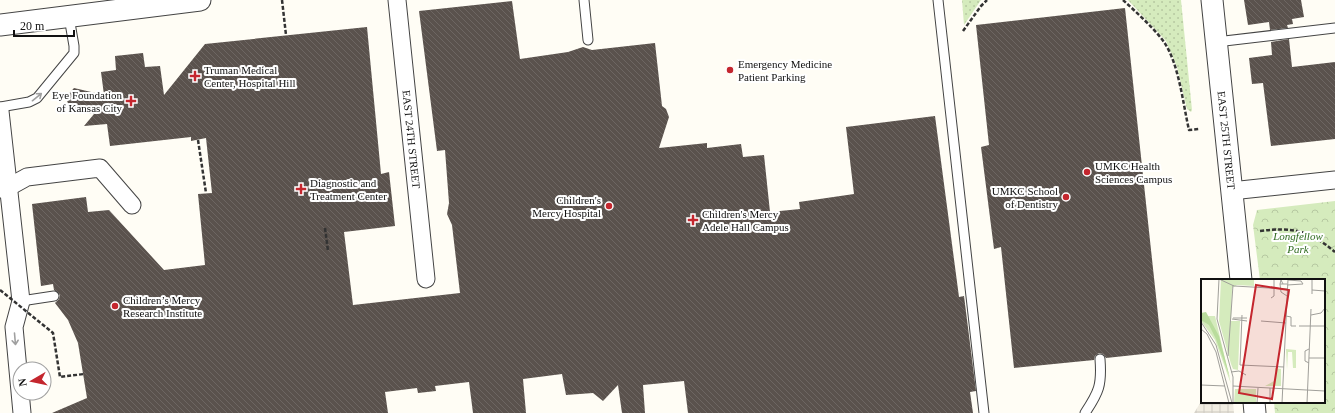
<svg xmlns="http://www.w3.org/2000/svg" width="1335" height="413" font-family="'Times New Roman',serif">
  <defs>
    <pattern id="grass-dots" width="8" height="8" patternUnits="userSpaceOnUse"><rect width="8" height="8" fill="#d5ebbd"/><path d="M2 2h.1M6 6h.1" fill="none" stroke="#b6c8a1" stroke-width="1.8" stroke-linecap="round"/></pattern>
    <pattern id="park-crowns" width="20" height="18" patternUnits="userSpaceOnUse"><rect width="20" height="18" fill="#d5ebbd"/><path d="M2 6a3 3 0 1 1 6 0M12 15a3 3 0 1 1 6 0" fill="none" stroke="#b6c8a1"/></pattern>
    <pattern id="plaza-grid" width="8" height="8" patternUnits="userSpaceOnUse"><rect width="8" height="8" fill="#f1ede2"/><path d="M0 4h8M4 0v8" fill="none" stroke="#cecac1"/></pattern>
    <pattern id="building-back-hatch" width="6" height="6" patternUnits="userSpaceOnUse"><rect width="6" height="6" fill="#5a524d"/><path d="M-1 5l2 2M0 0l6 6M5-1l2 2" fill="none" stroke="#6d6662"/></pattern>
  </defs>
  <rect width="100%" height="100%" fill="#fffdf5"/>
  <path fill="url(#grass-dots)" d="M962,0h19l-17,25z
    M1128,0h53l11,110 -1,2 -4,-3 -10,-42 -11,-26z"/>
  <path fill="url(#park-crowns)" d="M1335,201v212h-60l-1,-11h50v-122h-64l-7,-55 4,-15z"/>
  <path fill="url(#plaza-grid)" d="M1202,400v2h31l1,11h-40z"/>
  <path fill="url(#building-back-hatch)" d="M1244,0h57l3,17 -12,2 1,5 -6,1 1,3 -18,2 -1,-8 -21,3z
    M512,1l8,58 48,-7 15,-5 9,3 63,-7 7,63 4,3 3,8 -10,31 48,-5v5l34,-4 2,13 21,-2 6,57 30,-3 -1,-7 55,-8 -8,-67 89,-11 24,181 5,-1 12,95 -6,1 3,21h-285l-4,-32 -41,4 2,28h-23l-4,-28 -15,16 -10,-8 -27,2 -4,-21 -39,5 3,34h-53l-4,-31 -34,4 1,5 -18,2 -1,-5 -32,4 3,21h-336l35,-15 -9,-55 -10,-23 -13,-17 4,-4 1,-4 -6,-5 -1,-6 -12,2 -9,-82 54,-7 2,15 21,-2 55,60 41,-5 -7,-71 14,-1 -6,-55 -15,3v-4l-81,9 -3,-22 -23,2 10,-12 -24,-4 -4,-13 8,-9 30,7 -3,-23 15,-2 -1,-14 28,-3 2,14 15,-1 4,29 41,-51 162,-17 14,147 8,-2 6,54 -51,6 9,73 107,-12 -8,-68 -5,-11 2,-11 -4,-53 -8,1 -18,-140z
    M1125,8l37,344 -56,6 -3,-4 -4,-1 -4,3 -1,4 -80,8 -13,-121 -7,2 -13,-102 8,-2 -13,-120z
    M1289,39l3,28 43,-5v77l-64,7 -8,-63 -11,1 -3,-26 23,-3 -1,-13z"/>
  <g fill="none" stroke-linecap="round" stroke-linejoin="round">
    <g stroke="#444" stroke-width="11">
      <path id="service" d="M584,0l4,40
        M938,0l46,413
        M1216,42l119,-14
        M0,107l29,-5 8,-4 37,-45v-7l-5,-29
        M21,301l33,-5
        M1085,413c14,-21 17,-28 15,-54"/>
    </g>
    <g stroke="#444" stroke-width="19">
      <g id="minor">
        <path id="s1" d="M397,0l29,279"/>
        <path d="M0,111l21,190 -7,26 8,86"/>
        <path d="M0,189l7,-1 20,-11 73,-9 32,37"/>
        <path d="M1231,191l104,-11"/>
      </g>
    </g>
    <g stroke="#444" stroke-width="23">
      <g id="tertiary">
        <path id="s2" d="M1212,0l29,280"/>
        <path d="M0,25l200,-25"/>
        <path d="M1254,402l1,11"/>
      </g>
    </g>
    <path stroke="#333" stroke-width="2.5" stroke-dasharray="4 2" stroke-linecap="butt" d="M282,0l4,35
      M1123,0c14,13 30,27 41,42 15,22 19,62 25,88l10,-1
      M963,31l18,-25 6,-6
      M198,140l8,53
      M325,228l3,23
      M1260,231c33,-4 49,-1 75,21"/>
    <use href="#service" stroke="#fff" stroke-width="9"/>
    <use href="#minor" stroke="#fff" stroke-width="17"/>
    <use href="#tertiary" stroke="#fff" stroke-width="21"/>
    <path stroke="#333" stroke-width="2.5" stroke-dasharray="4 2" stroke-linecap="butt" d="M0,290l53,43 7,44 24,-3"/>
  </g>
  <defs><path id="oneway-shaft" d="M-6 0H5M1.5-3L5.5 0L1.5 3" fill="none" stroke-width="1.6" stroke-linecap="round" stroke-linejoin="round"/></defs>
  <g stroke="#a0a0a0">
    <use href="#oneway-shaft" transform="translate(37 97) rotate(-39)"/>
    <use href="#oneway-shaft" transform="translate(15 339) rotate(85)"/>
  </g>
  <g fill="#c4262e" stroke="#fff" stroke-width="1.5">
    <circle cx="730" cy="70" r="4"/>
    <path d="M193 70h4v4h4v4h-4v4h-4v-4h-4v-4h4z"/>
    <path d="M129 95h4v4h4v4h-4v4h-4v-4h-4v-4h4z"/>
    <circle cx="1087" cy="172" r="4"/>
    <path d="M299 183h4v4h4v4h-4v4h-4v-4h-4v-4h4z"/>
    <circle cx="1066" cy="197" r="4"/>
    <circle cx="609" cy="206" r="4"/>
    <path d="M691 214h4v4h4v4h-4v4h-4v-4h-4v-4h4z"/>
    <circle cx="115" cy="306" r="4"/>
  </g>
  <g text-anchor="middle" dominant-baseline="central" stroke-width="4" stroke-linejoin="round" paint-order="stroke">
    <g font-size="11" fill="#111" stroke="#fff" text-anchor="start">
      <text x="738" y="64">Emergency Medicine<tspan x="738" dy="13">Patient Parking</tspan></text>
      <text x="204" y="70">Truman Medical<tspan x="204" dy="13">Center, Hospital Hill</tspan></text>
      <text x="122" y="95" text-anchor="end">Eye Foundation<tspan x="122" dy="13">of Kansas City</tspan></text>
      <text x="1095" y="166">UMKC Health<tspan x="1095" dy="13">Sciences Campus</tspan></text>
      <text x="310" y="183">Diagnostic and<tspan x="310" dy="13">Treatment Center</tspan></text>
      <text x="1058" y="191" text-anchor="end">UMKC School<tspan x="1058" dy="13">of Dentistry</tspan></text>
      <text x="601" y="200" text-anchor="end">Children's<tspan x="601" dy="13">Mercy Hospital</tspan></text>
      <text x="702" y="214">Children's Mercy<tspan x="702" dy="13">Adele Hall Campus</tspan></text>
      <text x="123" y="300">Children’s Mercy<tspan x="123" dy="13">Research Institute</tspan></text>
    </g>
    <g font-size="11" fill="#111" stroke="#fff">
      <text stroke="none"><textPath href="#s1" startOffset="140">EAST 24TH STREET</textPath></text>
      <text stroke="none"><textPath href="#s2" startOffset="141">EAST 25TH STREET</textPath></text>
    </g>
    <g font-size="11" font-style="italic" fill="#2f6b1f" stroke="#fff">
      <text x="1298" y="236">Longfellow<tspan x="1298" dy="13">Park</tspan></text>
    </g>
  </g>
  <g transform="translate(1201 279)">
    <rect width="124" height="124" fill="#fffdf5"/>
    <path d="M0,37h14l16,68 -16,-44 -14,-19zM85,70l10,1v18h-3l-1,-16h-4l-1,18zM74,89l6,1v17h-16l11,-6z" fill="#d5ebbd"/>
    <path d="M5,33l13,24 11,42 -14,-39 -7,-14 -8,-5v-7z" fill="#b9dc9c"/>
    <path d="M20,0h33v7l-17,-1 -5,3 -1,33h9l-2,49 -5,-1 -2,-5 -12,-43zM34,110h21v13l-22,1z" fill="#d5ebbd"/>
    <path fill="none" stroke="#a09f9a" stroke-width="1" d="M18,0l15,7 53,3M18,0l-2,40 16,58v26M79,5l1,8 6,4M82,5l-2,-4 -1,4h7M86,6l16,-1 -2,-3 -13,-1M111,11l13,1M111,15v-15M70,19l3,-2v-17M41,36l-2,50 44,2M110,36l10,-2 4,-5M85,37l5,1v9h5M32,39h14M31,40l15,2M60,42l25,2M0,43l15,23 16,58M98,47h26M0,50l6,5 9,18 13,51M27,77l5,-71M108,79h16M108,84l-4,-2v-10l4,-2M30,93l8,-1 7,4M0,106l24,1M32,107l92,5M56,124l1,-15M69,124v-15M81,124l6,-124M106,124l4,-94"/>
    <path fill="#c4262e" fill-opacity="0.15" stroke="#c4262e" stroke-width="2" d="M55,6l33,5 -17,109 -33,-6z"/>
    <rect width="124" height="124" fill="none" stroke="#111" stroke-width="2"/>
  </g>
  <g transform="translate(32 381) rotate(261)"><circle r="19" fill="#ffffff" stroke="#a0a0a0"/>
  <path d="M0-3L7 15L0 10L-7 15Z" fill="#c4262e"/>
  <text y="-6" font-size="11" font-weight="bold" text-anchor="middle" fill="#111111">N</text>
  </g>
  <path d="M14 30v6h60v-6" fill="none" stroke="#111111" stroke-width="2"/>
  <text x="20" y="30" font-size="12" fill="#111111" stroke="#ffffff" stroke-width="3" paint-order="stroke">20 m</text>
</svg>
